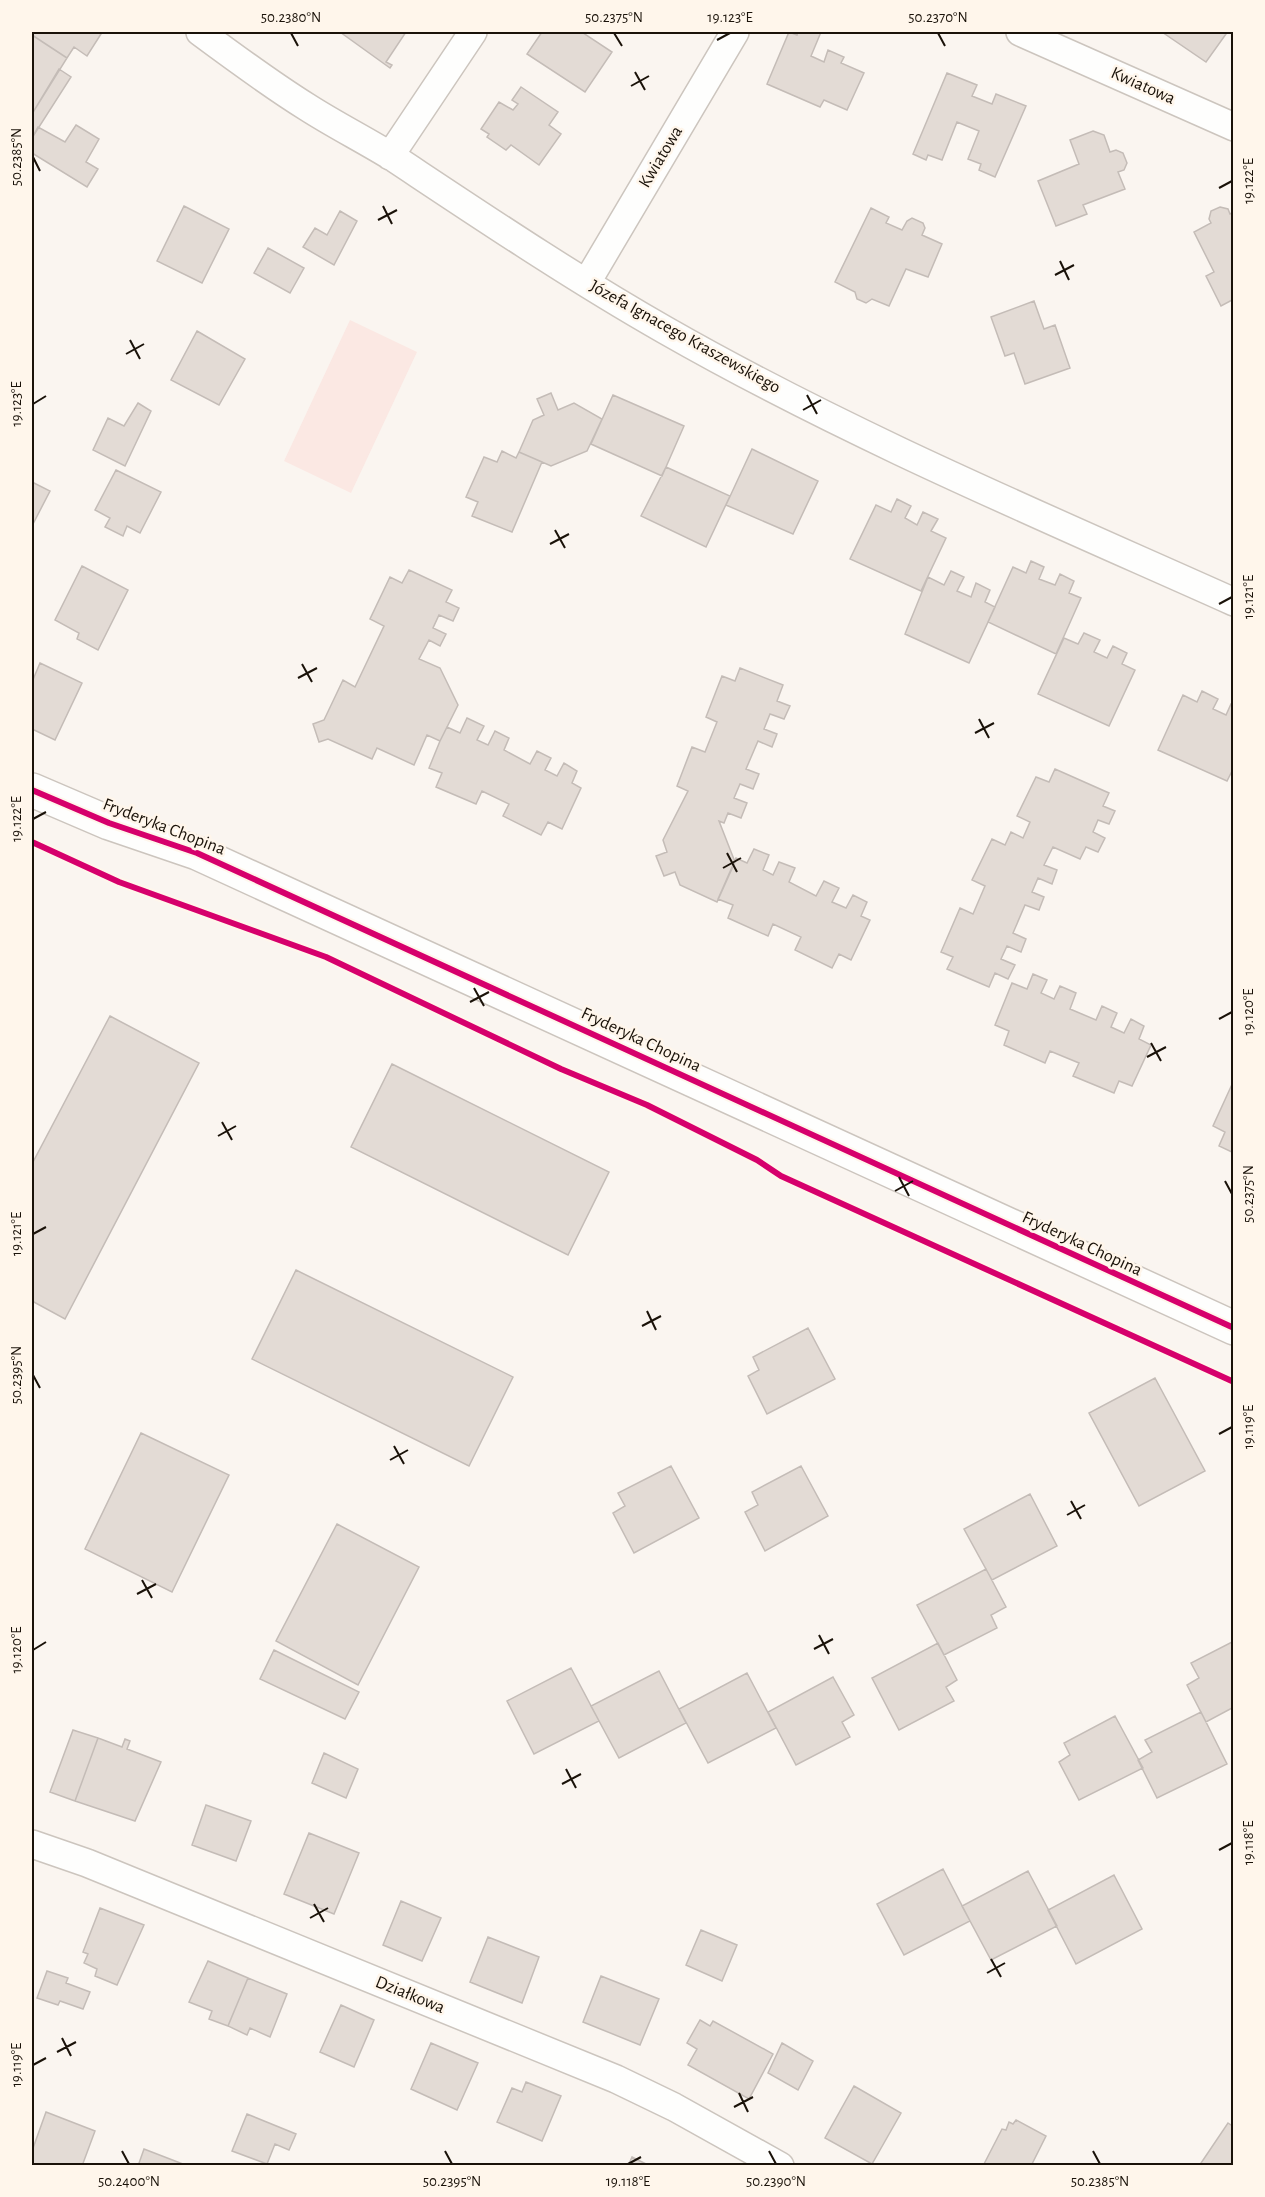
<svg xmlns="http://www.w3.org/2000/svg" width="1265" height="2197" font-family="'Alegreya Sans',sans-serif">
  <rect width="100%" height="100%" fill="#faf5f0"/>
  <path fill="#fbe8e3" d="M350,320l67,32 -66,141 -67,-32z"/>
  <path fill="#e3dbd5" stroke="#c4bcb7" stroke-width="1.5" d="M32,32h65l4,2 -14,22 -13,-9 -7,11 -35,-23z
    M340,32h66l-20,30 6,3 -2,3z
    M542,32h42l-1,1 29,19 -27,40 -58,-38z
    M789,32l8,3 1,-3h23l-10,24 13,6 4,-12 16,7 -3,6 23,10 -17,37 -23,-10 -4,7 -53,-23z
    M1162,32h60l4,2 -20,28z
    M32,35l35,23 -35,56z
    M59,69l12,8 -39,61v-24z
    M947,73l30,12 -5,11 20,8 4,-10 30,12 -31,71 -16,-7 2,-6 -13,-5 11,-28 -22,-9 -15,38 -14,-5 -2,5 -13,-6z
    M521,87l37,25 -9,13 12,9 -22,31 -28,-20 -5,5 -19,-13 2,-3 -8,-5 18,-27 14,8 5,-6 -6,-4z
    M76,125l23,14 -13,23 12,7 -11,18 -55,-34v-15l6,-11 27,15z
    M1093,131l11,4 6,17 6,-2 7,3 4,10 -3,7 -6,2 7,17 -42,16 4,9 -31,12 -18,-45 41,-17 -9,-24z
    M184,206l45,23 -27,54 -45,-22z
    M1220,207l8,2 2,5 4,-2v87l-13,7 -15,-30 8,-4 -20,-40 17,-9 -2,-4 2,-8z
    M871,208l18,9 -3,6 16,7 5,-9 5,-3 11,5 2,5 -3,7 20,9 -14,33 -22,-8 -17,37 -17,-7 -6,4 -9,-4 -2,-7 -20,-10z
    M340,211l17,10 -23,44 -31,-18 12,-19 12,7z
    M268,248l36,20 -14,25 -36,-20z
    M1034,301l10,28 11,-4 15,43 -45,16 -11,-31 -9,3 -14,-39z
    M197,331l48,28 -26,46 -48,-25z
    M551,393l7,17 16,-7 28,16 -15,32 -36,15 -32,-14 14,-32 11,-5 -7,-16z
    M613,395l71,31 -22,50 -71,-32z
    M138,403l13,8 -26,55 -32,-16 15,-32 16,8z
    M752,449l66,32 -25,53 -67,-29z
    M502,451l14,7 3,-6 23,10 -30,70 -40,-16 6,-14 -12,-5 18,-40 13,5z
    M666,467l64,29 -24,51 -65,-31z
    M116,470l45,22 -21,41 -13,-7 -4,10 -18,-9 5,-9 -15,-8z
    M32,482l18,9 -18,35z
    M897,499l14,7 -6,12 12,7 6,-13 15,7 -7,12 15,7 -25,53 -71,-32 26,-54 15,7z
    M1031,561l13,6 -5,12 16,6 5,-11 14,7 -5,12 12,5 -25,56 -68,-32 25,-55 13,6z
    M82,566l46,24 -30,60 -21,-11 2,-6 -24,-13z
    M409,570l43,20 -6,12 13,6 -6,13 -14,-6 -6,13 13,6 -6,12 -11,-6 -10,19 21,9 18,37 -18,36 -13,-6 -13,30 -37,-17 -5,11 -44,-20 -9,3 -6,-18 11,-4 19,-40 12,7 29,-61 -14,-7 20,-42 12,6z
    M951,571l13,6 -7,14 14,6 5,-14 14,7 -5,12 10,5 -26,56 -64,-29 23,-57 16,8z
    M1084,633l16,7 -6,12 13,6 6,-12 14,7 -5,11 13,6 -26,56 -71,-32 26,-56 14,6z
    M40,663l42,20 -27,57 -23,-11v-47z
    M740,668l43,17 -6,16 13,5 -6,13 -14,-5 -6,15 13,5 -5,13 -14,-6 -12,28 13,5 -6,15 -13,-5 -6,14 13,5 -6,15 -13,-5 -4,10 -5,-2 16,41 -18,40 -37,-17 -5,-13 -11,4 -8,-20 11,-4 -4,-12 25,-49 -11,-5 15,-39 13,5 12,-30 -11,-5 16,-41 13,5z
    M1202,691l16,8 -5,10 13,6 5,-11 3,1v62l-7,14 -69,-31 25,-55 14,7z
    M467,718l17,8 -7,14 11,5 7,-14 14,7 -5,12 26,14 7,-13 14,7 -6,12 12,6 7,-13 13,8 -5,12 9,5 -19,41 -14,-7 -7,13 -38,-19 6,-12 -27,-13 -6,13 -40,-17 6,-14 -13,-5 11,-27 7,-14 13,6z
    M1055,769l54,24 -6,13 12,5 -6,13 -11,-4 -5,12 12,6 -7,14 -12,-5 -6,12 -27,-12 -9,18 13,5 -5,14 -14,-6 -6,14 12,5 -5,13 -14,-5 -12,28 13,6 -5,13 -14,-6 -6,13 14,6 -7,14 -13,-6 -6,14 -42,-18 6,-12 -12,-5 19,-44 13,6 12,-28 -13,-6 20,-41 13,6 6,-13 12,6 7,-16 -13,-6 19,-39 13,5z
    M754,849l15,6 -6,15 10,5 6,-13 16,6 -6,14 27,14 8,-15 15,7 -7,14 14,6 7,-13 14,7 -6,14 9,4 -19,40 -12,-6 -7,14 -37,-18 6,-13 -28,-13 -5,12 -40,-18 5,-13 -15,-6 18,-41 11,5z
    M1033,974l14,6 -6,13 13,6 6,-13 16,7 -6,16 26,11 6,-14 15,7 -6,14 13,6 7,-14 13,7 -5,13 12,6 -19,41 -13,-5 -5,12 -41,-17 6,-13 -29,-12 -5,12 -41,-18 5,-14 -14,-6 17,-42 15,6z
    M110,1016l89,47 -134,256 -33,-18v-137z
    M392,1064l217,108 -41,83 -217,-108z
    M1234,1080v73l-15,-7 6,-14 -12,-6z
    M296,1270l217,107 -44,89 -217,-107z
    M808,1328l27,51 -68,35 -19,-38 11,-6 -6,-13z
    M1155,1378l50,93 -66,35 -50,-93z
    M141,1433l88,42 -57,117 -87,-43z
    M671,1466l28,52 -65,35 -21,-40 12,-7 -7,-13z
    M801,1466l27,50 -63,35 -20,-39 13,-7 -6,-13z
    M1030,1494l27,52 -65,34 -28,-51z
    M337,1524l82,43 -61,118 -82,-44z
    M986,1569l20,38 -15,8 6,13 -53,27 -27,-50z
    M1234,1641v66l-28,15 -19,-37 12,-7 -8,-15z
    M938,1643l19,37 -11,7 8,14 -55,29 -27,-52z
    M274,1650l85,42 -14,27 -85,-40z
    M571,1668l28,53 -65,33 -27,-53z
    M659,1671l27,52 -67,35 -28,-52z
    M747,1673l29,55 -68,35 -29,-54z
    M833,1677l21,38 -12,7 8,15 -54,28 -28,-53z
    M1201,1712l26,52 -70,34 -19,-38 14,-8 -7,-12z
    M1115,1716l28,52 -64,32 -20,-38 11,-7 -6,-12z
    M73,1730l25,8 -23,63 -25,-9z
    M98,1738l24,9 3,-8 5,2 -3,8 34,13 -26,59 -60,-20z
    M324,1753l34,16 -12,29 -34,-15z
    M206,1805l45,16 -15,40 -44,-16z
    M309,1833l50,20 -25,61 -50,-20z
    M943,1869l27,52 -66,34 -27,-51z
    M1028,1871l29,55 -66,34 -29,-54z
    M1114,1875l28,54 -66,35 -28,-54z
    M401,1901l40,17 -19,43 -39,-16z
    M100,1908l44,17 -27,60 -22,-9 2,-7 -13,-6 4,-9 -5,-2z
    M701,1930l36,15 -15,36 -36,-16z
    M488,1937l51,20 -17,46 -52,-21z
    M208,1961l40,17 -20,48 -19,-7 3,-8 -23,-9z
    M47,1971l21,7 -2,5 24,9 -7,17 -23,-8 -2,4 -21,-7z
    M601,1976l58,23 -19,46 -57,-23z
    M248,1978l39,16 -17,43 -20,-9 -3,7 -19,-9z
    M341,2005l33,15 -20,47 -34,-15z
    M700,2020l10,6 3,-5 60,33 -24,45 -61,-34 9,-16 -10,-6z
    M431,2043l47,20 -21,47 -46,-21z
    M782,2043l31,18 -15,29 -30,-17z
    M526,2082l35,14 -19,45 -45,-19 15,-34 10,4z
    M854,2086l47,27 -29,51 -47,-26z
    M46,2112l49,19 -13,35h-50v-15z
    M247,2114l49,20 -7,16 -14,-6 -8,20 -35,-13z
    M1016,2120l30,16 -15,30h-48l19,-37 4,1 3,-8 4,2z
    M1228,2123l6,4v39h-35z
    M144,2149l44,17h-50z
    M632,2157l18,9h-22z"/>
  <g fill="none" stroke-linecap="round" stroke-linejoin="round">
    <g stroke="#ccc5be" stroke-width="30">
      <path id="minor" d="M200,32c35,26 70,52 107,75 28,18 58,33 87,51 89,59 178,119 271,172 182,104 377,186 569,272
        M1020,32l214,95
        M390,156l83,-124
        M587,282l148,-250
        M32,1844l55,19 529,216 58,28 106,59"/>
    </g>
    <g stroke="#ccc5be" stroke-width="36">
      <path id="tertiary" d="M32,790l77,33 88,30 1037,475"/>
    </g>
    <use href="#minor" stroke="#fefefd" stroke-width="27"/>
    <use href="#tertiary" stroke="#fefefd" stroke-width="33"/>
    <g stroke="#fff6eb" stroke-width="10">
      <path id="cycleway" d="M32,790l77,33 88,30 1037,475
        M32,842l87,40 207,75 235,112 86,36 110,55 24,16 453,206"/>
    </g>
    <use href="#cycleway" stroke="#d6006c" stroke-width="6"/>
  </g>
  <path fill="none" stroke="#1a1209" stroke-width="2" d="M291,33l7,13M614,33l8,13M938,33l7,13M717,40l13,-7M635,72l10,18M631,86l18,-10M33,157l7,14M1219,188l13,-7M383,206l9,18M378,220l19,-10M1060,261l9,19M1055,275l19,-10M130,340l10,19M126,354l18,-10M807,395l10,19M33,404l13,-8M803,410l18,-10M555,530l10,18M550,544l19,-10M1219,604l13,-7M302,664l10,18M298,678l19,-10M979,719l10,19M975,733l19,-10M33,819l13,-7M727,853l10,19M723,868l18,-10M474,988l10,18M470,1002l19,-10M1219,1019l13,-7M1151,1043l10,18M1147,1057l19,-10M222,1122l10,18M218,1136l18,-10M899,1177l10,19M1225,1181l7,13M895,1191l18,-10M33,1234l13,-7M647,1311l9,19M642,1326l19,-10M33,1375l7,13M1219,1434l13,-7M394,1446l10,18M390,1460l18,-10M1071,1501l10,18M1067,1515l18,-10M142,1580l10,18M137,1594l19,-10M819,1635l10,19M814,1649l19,-10M33,1650l13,-8M566,1769l10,19M562,1784l19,-10M1219,1850l13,-7M314,1904l10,18M310,1918l18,-10M991,1959l10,18M987,1973l18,-10M62,2038l9,18M57,2052l19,-10M33,2065l13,-7M739,2093l9,19M734,2107l19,-10M122,2151l7,13M445,2151l7,13M769,2151l7,13M1093,2151l7,13M628,2164l13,-7"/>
  <g text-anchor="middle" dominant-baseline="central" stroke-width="5" stroke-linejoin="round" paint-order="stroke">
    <g font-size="18" fill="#1a1209" stroke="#fff6eb">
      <text transform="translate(1143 86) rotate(24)">Kwiatowa</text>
      <text transform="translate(661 157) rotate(-59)">Kwiatowa</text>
      <text transform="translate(685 337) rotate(29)">Józefa Ignacego Kraszewskiego</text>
      <text transform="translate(164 827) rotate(21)">Fryderyka Chopina</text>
      <text transform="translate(641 1040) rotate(25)">Fryderyka Chopina</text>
      <text transform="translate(1082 1244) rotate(25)">Fryderyka Chopina</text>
      <text transform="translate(410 1995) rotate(22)">Działkowa</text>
    </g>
  </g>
  <rect width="1265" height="2197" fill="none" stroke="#fff6eb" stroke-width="66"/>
  <rect x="33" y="33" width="1199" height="2131" fill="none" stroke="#1a1209" stroke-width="2"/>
  <g font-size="15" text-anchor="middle" fill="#1a1209">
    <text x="291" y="22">50.2380°N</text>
    <text x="614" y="22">50.2375°N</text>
    <text x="730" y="22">19.123°E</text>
    <text x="938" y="22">50.2370°N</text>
    <text transform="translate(16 157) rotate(-90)" y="5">50.2385°N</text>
    <text transform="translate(1248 181) rotate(-90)" y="5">19.122°E</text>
    <text transform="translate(16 404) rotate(-90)" y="5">19.123°E</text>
    <text transform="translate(1248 597) rotate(-90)" y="5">19.121°E</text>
    <text transform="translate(16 819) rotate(-90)" y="5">19.122°E</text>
    <text transform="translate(1248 1012) rotate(-90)" y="5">19.120°E</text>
    <text transform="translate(1248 1194) rotate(-90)" y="5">50.2375°N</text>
    <text transform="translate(16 1234) rotate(-90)" y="5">19.121°E</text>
    <text transform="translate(16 1375) rotate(-90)" y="5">50.2395°N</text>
    <text transform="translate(1248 1427) rotate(-90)" y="5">19.119°E</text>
    <text transform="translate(16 1650) rotate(-90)" y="5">19.120°E</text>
    <text transform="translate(1248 1843) rotate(-90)" y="5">19.118°E</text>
    <text transform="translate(16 2065) rotate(-90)" y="5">19.119°E</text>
    <text x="129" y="2186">50.2400°N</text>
    <text x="452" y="2186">50.2395°N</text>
    <text x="628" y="2186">19.118°E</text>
    <text x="776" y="2186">50.2390°N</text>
    <text x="1100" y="2186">50.2385°N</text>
  </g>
</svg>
